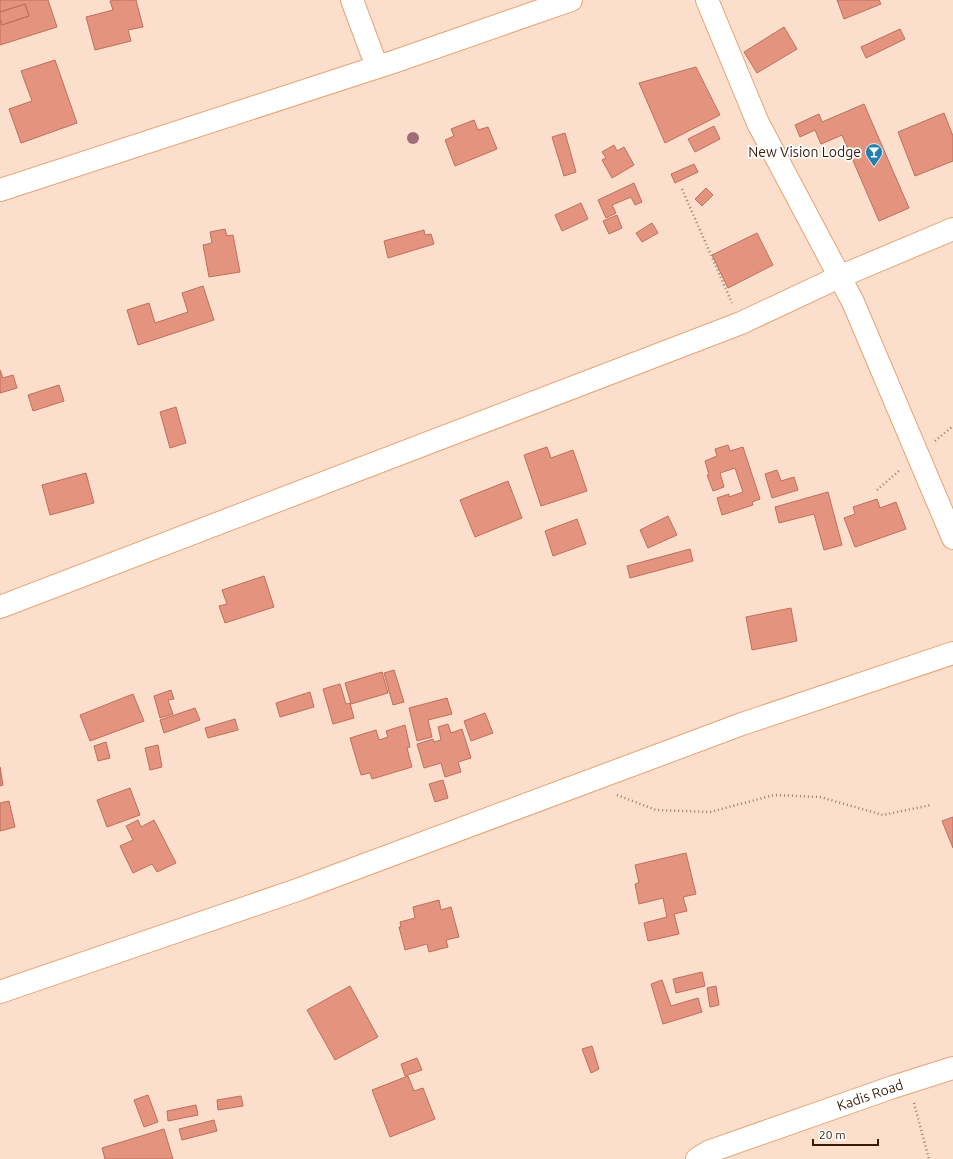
<svg xmlns="http://www.w3.org/2000/svg" width="953" height="1159" font-family="Ubuntu,sans-serif">
  <rect width="100%" height="100%" fill="#fbdecb"/>
  <path fill="#e3937e" stroke="#bd705c" d="M0,0h48l9,27 -57,18v-26l2,6 27,-9 -4,-12 -25,8z
    M114,0h22l7,27 -15,3 3,11 -36,9 -9,-33 27,-7 -3,-9z
    M837,0h42l2,4 -37,15z
    M25,4l4,12 -27,9 -2,-6v-7z
    M784,27l13,22 -40,24 -13,-21z
    M900,29l5,10 -39,19 -5,-11z
    M55,60l22,63 -56,20 -12,-34 23,-8 -11,-30z
    M696,67l24,48 -55,28 -26,-60z
    M864,104l45,104 -30,13 -37,-86 -21,9 -6,-14 -15,7 -5,-12 24,-11 3,8z
    M944,113l9,23v25l-38,15 -17,-44z
    M474,120l4,10 10,-3 9,22 -42,17 -10,-26 9,-4 -3,-7z
    M714,126l6,13 -25,13 -7,-13z
    M565,133l11,39 -12,4 -12,-39z
    M614,145l3,6 7,-4 10,18 -22,13 -10,-18 4,-2 -4,-6z
    M694,164l4,8 -23,11 -4,-9z
    M634,183l8,19 -7,3 -4,-8 -19,8 4,8 -10,5 -8,-18z
    M706,188l7,7 -11,11 -7,-7z
    M581,203l7,16 -26,12 -7,-16z
    M617,215l5,13 -13,6 -6,-13z
    M652,223l6,10 -16,9 -6,-9z
    M225,229l2,7 6,-1 7,37 -31,5 -6,-32 9,-2 -2,-11z
    M424,230l1,5 6,-1 3,10 -46,14 -4,-17z
    M757,233l16,32 -45,23 -16,-33z
    M203,286l11,34 -76,25 -11,-35 22,-7 6,20 33,-11 -6,-19z
    M0,370l3,8 10,-3 4,13 -17,5z
    M59,385l5,16 -31,10 -5,-16z
    M176,407l10,36 -16,5 -10,-36z
    M728,445l2,6 13,-4 17,52 -8,3 1,3 -31,10 -5,-17 12,-4v3l14,-5 -8,-24 -15,5 4,14 -11,4 -6,-16h2l-4,-14 12,-5 -2,-7z
    M547,447l4,11 22,-8 14,41 -46,15 -17,-51z
    M777,470l4,11 13,-4 4,13 -26,8 -7,-24z
    M86,473l8,30 -44,12 -8,-30z
    M508,481l14,37 -47,19 -15,-37z
    M828,492l14,53 -18,5 -10,-36 -35,9 -4,-16z
    M877,499l3,9 16,-6 10,27 -51,18 -11,-29 11,-4 -2,-7z
    M668,516l9,19 -29,13 -8,-18z
    M577,519l9,25 -33,12 -8,-25z
    M690,549l3,12 -63,17 -3,-12z
    M264,576l10,31 -49,16 -6,-17 8,-2 -5,-14z
    M791,608l6,33 -45,9 -6,-33z
    M394,670l10,32 -11,3 -9,-32z
    M382,672l6,21 -37,11 -6,-21z
    M340,684l6,20 4,-1 4,15 -21,6 -10,-35z
    M171,690l3,9 -6,1 5,14 -13,4 -6,-22z
    M310,692l4,15 -34,10 -4,-14z
    M133,694l11,27 -54,20 -10,-26z
    M447,698l5,16 -24,6 4,17 -15,4 -8,-33z
    M195,708l5,12 -36,13 -4,-13z
    M485,713l8,20 -22,8 -7,-20z
    M235,719l3,11 -30,8 -3,-10z
    M448,724l3,9 11,-4 9,29 -13,4 3,10 -16,5 -4,-14 -17,5 -7,-24 16,-5 1,3 7,-2 -3,-13z
    M405,725l5,22 -3,1 5,19 -40,12 -2,-6 -9,2 -11,-37 26,-8 3,10 9,-3 -2,-6z
    M106,742l4,16 -12,3 -4,-15z
    M158,745l4,22 -12,3 -5,-22z
    M0,767l3,18 -3,1z
    M443,780l5,18 -13,4 -6,-18z
    M130,788l10,27 -33,12 -10,-27z
    M9,801l6,26 -15,4v-28z
    M953,817v31l-11,-27z
    M138,820l3,7 13,-7 22,43 -19,9 -5,-8 -19,9 -13,-27 13,-6 -7,-14z
    M686,853l10,41 -13,3 4,14 -13,3 5,20 -31,7 -4,-18 23,-6 -4,-19 -24,6 -4,-20 4,-1 -4,-18z
    M439,900l2,10 10,-3 8,30 -13,3 2,7 -19,5 -2,-8 -22,6 -6,-23h2l-1,-5 15,-4 -2,-11z
    M702,972l3,14 -29,7 -3,-14z
    M662,980l9,26 27,-8 4,14 -39,12 -12,-40z
    M350,986l28,51 -43,23 -28,-50z
    M716,986l3,19 -9,2 -3,-19z
    M592,1046l7,23 -8,4 -9,-24z
    M417,1058l5,12 -17,6 -4,-12z
    M408,1076l6,15 9,-3 12,31 -45,18 -18,-47z
    M148,1095l10,27 -14,5 -10,-27z
    M241,1096l2,10 -25,4 -1,-10z
    M196,1105l2,10 -30,6 -1,-10z
    M214,1120l3,11 -35,9 -3,-11z
    M164,1129l9,30h-68l-3,-11z"/>
  <g fill="none" stroke-linecap="round" stroke-linejoin="round">
    <g stroke="#e7a373" stroke-width="24">
      <path id="minor" d="M352,0l25,67
        M707,0l51,123 95,179 100,236
        M0,190l396,-129 175,-61
        M0,607l741,-284 98,-46 114,-48
        M0,992l300,-103 442,-165 211,-71
        M697,1159l11,-7 185,-65 60,-19"/>
    </g>
    <path stroke="#997e6a" stroke-width="2.5" stroke-dasharray="1 3" stroke-linecap="butt" d="M682,189l50,114
      M935,441l18,-15
      M877,490l23,-20
      M617,795l39,15 54,2 64,-17 46,2 63,18 48,-10
      M914,1103l15,56"/>
    <use href="#minor" stroke="#fff" stroke-width="22"/>
  </g>
  <circle fill="#a06d77" cx="413" cy="138" r="6"/>
  <defs>
    <g id="bar-pin" transform="scale(0.9)"><path d="M0 17L-7.5 6A9.5 9.5 0 1 1 7.5 6Z" fill="#237fac" stroke="#fff"/><path d="M-6-5H6L.8 .8V4.5H3.5V6h-7V4.5H-.8V.8Z" fill="#fff"/></g>
  </defs>
  <g fill-rule="evenodd">
    <use href="#bar-pin" x="874" y="152"/>
  </g>
  <g text-anchor="middle" dominant-baseline="central" stroke-width="3.5" stroke-linejoin="round" paint-order="stroke">
    <g font-size="14" fill="#371d09" stroke="#fff" text-anchor="end">
      <text x="861" y="152">New Vision Lodge</text>
    </g>
    <g font-size="14" fill="#371d09" stroke="#fff">
      <text transform="translate(870 1095) rotate(-19)">Kadis Road</text>
    </g>
  </g>
  <path d="M813 1139v6h65v-6" fill="none" stroke="#371d09" stroke-width="2"/>
  <text x="819" y="1139" font-size="12" fill="#371d09" stroke="#ffffff" stroke-width="3" paint-order="stroke">20 m</text>
</svg>
